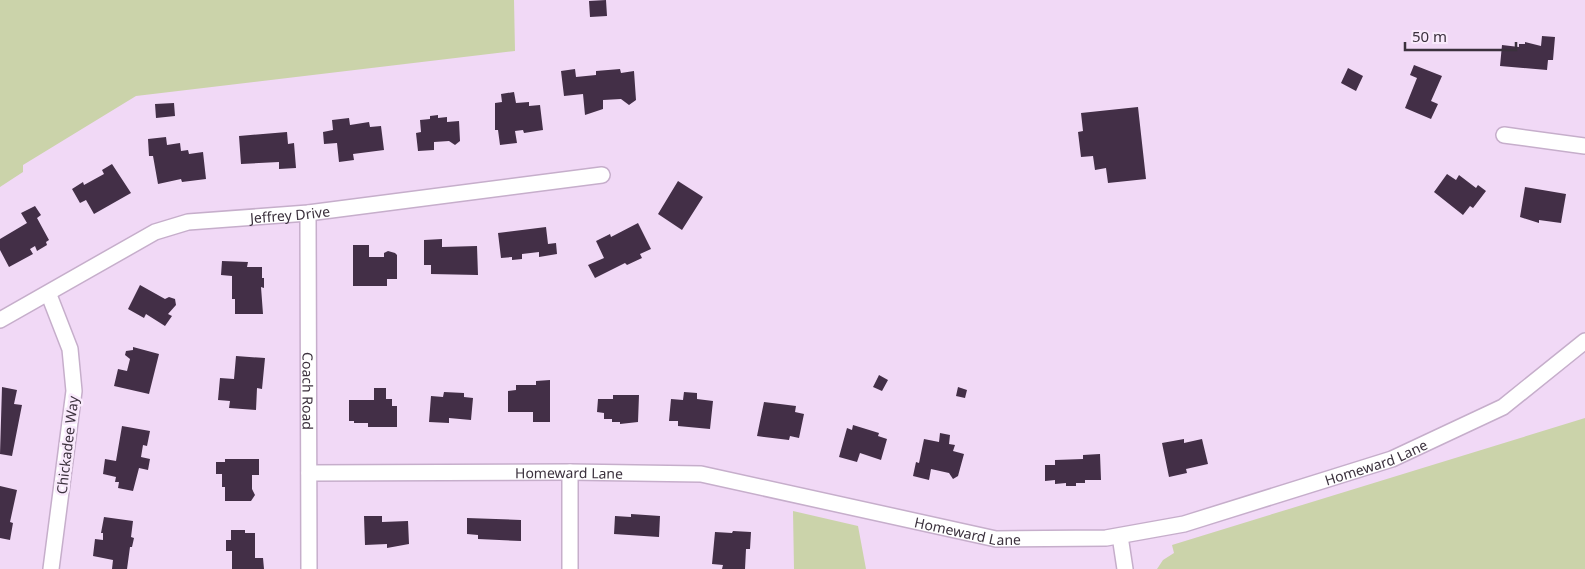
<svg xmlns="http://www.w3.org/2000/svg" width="1585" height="569" font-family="'Noto Sans',sans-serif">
  <rect width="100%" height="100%" fill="#f1d9f6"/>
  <path fill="#cbd3aa" d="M0,0h514l1,51 -379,45 -113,69v7l-23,15z
    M1585,418v151h-428l6,-9 11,-7 -2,-8z
    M793,511l65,15 8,43h-72z"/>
  <path fill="#432f47" d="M606,0l1,16 -17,1 -1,-16z
    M1542,36l13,1 -2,23h-5l-1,10 -47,-4 2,-21 17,2v-3h6v-2l16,4z
    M1414,65l28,11 -11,25 7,3 -7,15 -26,-11 12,-30 -7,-3z
    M1348,68l15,8 -7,15 -15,-8z
    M575,69l1,8 20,-2v-4l24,-2 1,4 13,-2 2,29 -7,5 -8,-6 -18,1v9l-18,6 -2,-21 -19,2 -3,-25z
    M514,92l2,11 13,-1v4l11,-1 3,25 -19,3 -1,-3 -8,1 2,12 -17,2 -2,-15h-3v-27l7,-1 -1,-8z
    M174,103l1,13 -19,2 -1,-14z
    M1138,107l8,72 -38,4 -2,-15 -11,2 -2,-14 -12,1 -3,-25 5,-1 -2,-18z
    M438,115v3l9,-1v5l12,-1 1,20 -5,4 -6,-4 -15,1v8l-16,1 -2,-18 5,-1 -1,-12 10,-1v-3z
    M349,118l1,7 19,-3 1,5 11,-1 3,24 -31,4 1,6 -15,2 -2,-19 -13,1 -1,-12 10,-2 -1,-10z
    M287,132l1,12 6,-1 2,25 -17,1v-7l-38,2 -2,-28z
    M166,137l1,8 13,-2 1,8 7,-1 1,4 14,-2 3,27 -24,3 -1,-3 -23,5 -5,-28h-4l-1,-17z
    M112,164l19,29 -37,21 -8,-14 -6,3 -8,-14 11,-7 1,3 20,-11 -2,-4z
    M1447,174l9,6 3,-5 17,13 2,-3 8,6 -13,17 -3,-2 -7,9 -29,-23z
    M678,181l25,16 -21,33 -24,-16z
    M1525,187l41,7 -5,29 -22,-3v3l-19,-6z
    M35,206l6,9 -4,3 12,22 -3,2 1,3 -10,6 -2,-5 -5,3 3,5 -24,13 -9,-17v-11l27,-16 -6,-10z
    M638,223l13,26 -11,5 2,4 -15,7 -2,-2 -30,15 -7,-13 16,-7 -8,-17 14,-7 1,3z
    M546,227l2,17 8,-1 1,11 -18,3v-5l-17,2v5l-10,1v-3l-11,1 -3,-25z
    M442,239v8l35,-1 1,29 -47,-1v-9h-7v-25z
    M353,245h16v12h15v-4l4,-2 7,2 2,2v24h-10v7h-34z
    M222,261l26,1 -1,5h15v11h2v10l-3,-1 2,27h-28v-15h-3v-23l-11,-1z
    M140,285l25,14 4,-2 6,2 1,6 -8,9 4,2 -7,10 -19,-12 -2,4 -16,-9z
    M133,347l26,7 -10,40 -35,-8 4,-17 9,2 3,-12 -5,-4 1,-4 7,-1z
    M236,356l29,2 -3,31 -5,-1 -1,22 -27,-2 1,-7 -12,-1 2,-22 14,1z
    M879,375l9,5 -6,11 -9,-4z
    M550,380v42h-17v-10h-25v-21l8,-1v-5h20v-4z
    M2,387l15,3 -3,14 8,1 -10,51 -12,-2z
    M958,387l9,3 -2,8 -9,-2z
    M374,388h12v11h6v7h5v21h-29v-4h-14v-2h-5v-21h25z
    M444,392l20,1v4l9,1 -2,22 -22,-2v5l-20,-1 2,-26 12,1z
    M684,392l13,1v6l16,2 -3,28 -32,-3v-5h-9l2,-22 12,1z
    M613,395h26l-1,27 -18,2v-2h-8v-3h-8v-6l-7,-1 1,-13h15z
    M764,402l32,4 -1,6 9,2 -5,24 -9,-2 -1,4 -32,-4z
    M853,425l26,8 -1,3 9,3 -6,21 -21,-7 -3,9 -18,-5 8,-29 5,2z
    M122,426l28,5 -3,15 -4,-1 -2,12 9,2 -2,11 -9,-2 -6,23 -15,-3 1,-6h-4l1,-5 -13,-3 2,-15 11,2z
    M940,433l10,2 -1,9 6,1 -2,6 11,3 -6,22 -5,3 -4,-6 -18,-4 -2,11 -16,-4 3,-14 3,1 5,-24 15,3z
    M1184,439v4l18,-4 6,25 -22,5 1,4 -18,4 -7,-34z
    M1100,454l1,26h-16v3h-9v3h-10v-3l-11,1v-4l-10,1v-16h10v-5l28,-1v-4z
    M225,459h34v16h-7v14l3,6 -4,6h-26v-14h-3v-13h-6v-12h9z
    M0,486l17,4 -7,32 3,1 -3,17 -10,-2z
    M631,514l29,2 -1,21 -45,-3 1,-18 16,1z
    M364,516h18v6l26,-1 1,23 -22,4v-4l-22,1z
    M104,517l29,4 -2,16 3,1 -2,9h-2l-3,22h-15l1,-9 -20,-4 2,-17 8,1v-7h-2z
    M467,518l54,2v21l-43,-2v-4l-11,-1z
    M231,530h14v3h10v25h8l1,11h-32v-18h-6v-11h5z
    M733,531l18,1 -1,17h-4l-1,20h-23l1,-4 -11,-1 3,-32 17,1z"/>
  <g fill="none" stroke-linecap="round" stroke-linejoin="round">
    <g stroke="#c6aecb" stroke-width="18">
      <g id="minor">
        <path d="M1504,135l81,11"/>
        <path id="s1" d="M308,213l1,356"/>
        <path d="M49,295l21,54 4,42 -23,178"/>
        <path id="s2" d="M0,320l155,-88 33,-10 120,-9 294,-38"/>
        <path d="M570,472v97"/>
        <path id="s3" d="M309,473l261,-1 131,2 295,65 110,-1 78,-14 208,-65 111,-52 82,-66"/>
        <path d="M1120,536l5,33"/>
      </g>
    </g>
    <use href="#minor" stroke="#fff" stroke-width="15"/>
  </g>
  <g text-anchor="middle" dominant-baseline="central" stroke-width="5" stroke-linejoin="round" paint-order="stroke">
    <g font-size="14" fill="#3b313d" stroke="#f9eafc">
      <text stroke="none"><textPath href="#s2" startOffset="315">Jeffrey Drive</textPath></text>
      <text stroke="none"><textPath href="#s1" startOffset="178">Coach Road</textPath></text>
      <text transform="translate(67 445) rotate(-83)">Chickadee Way</text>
      <text stroke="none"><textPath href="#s3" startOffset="1085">Homeward Lane</textPath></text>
      <text stroke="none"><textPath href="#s3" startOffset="260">Homeward Lane</textPath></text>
      <text stroke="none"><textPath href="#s3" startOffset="665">Homeward Lane</textPath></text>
    </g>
  </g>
  <path d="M1405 42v8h111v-8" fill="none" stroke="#3b313d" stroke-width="2.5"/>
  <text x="1412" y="42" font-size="15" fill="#3b313d" stroke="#f9eafc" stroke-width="4" paint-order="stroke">50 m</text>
</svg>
